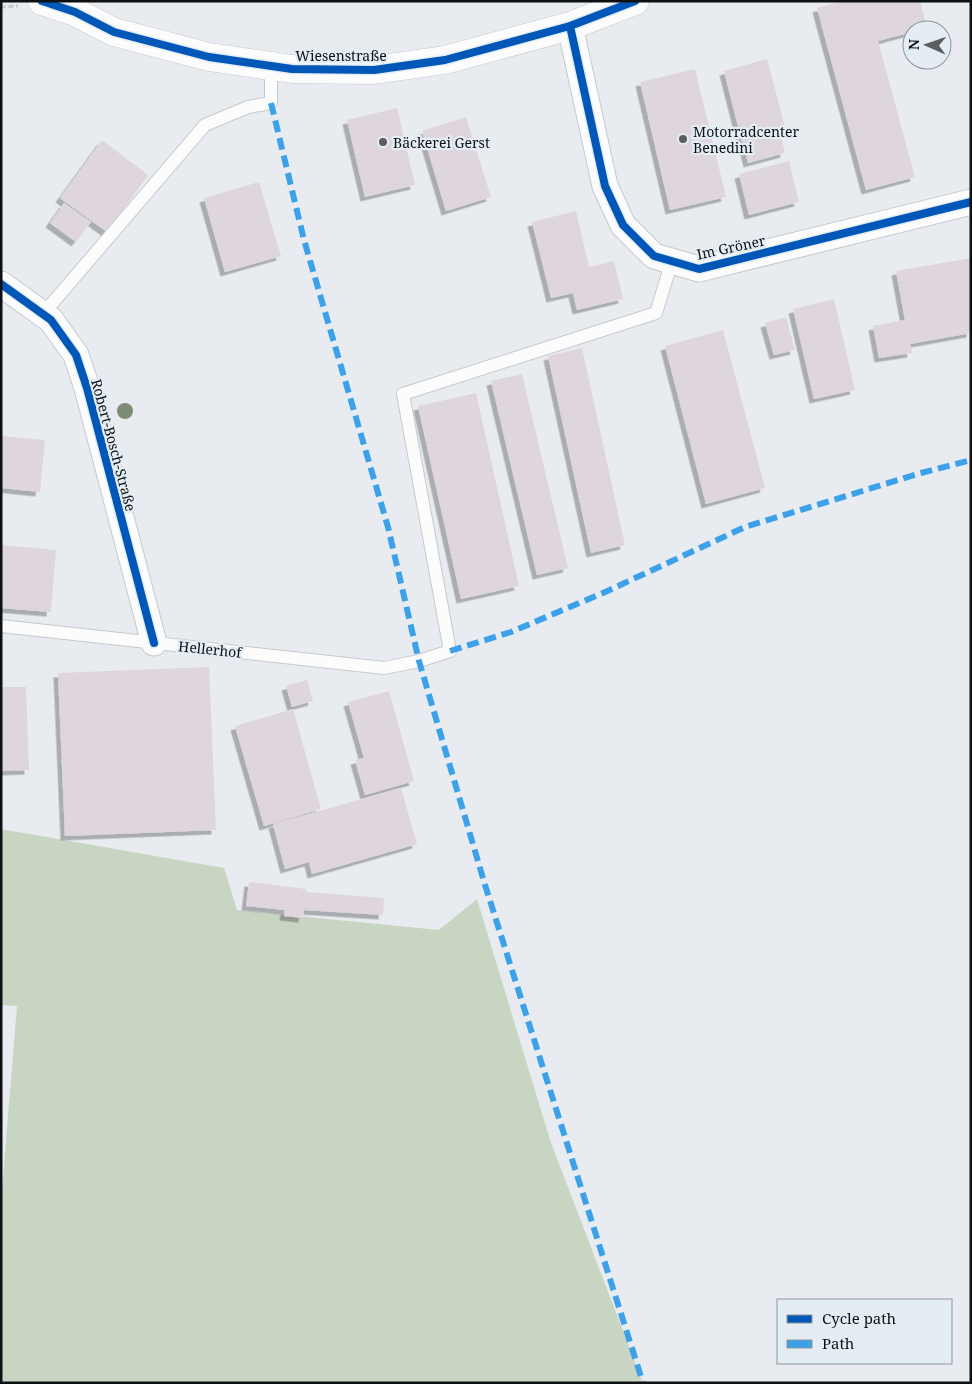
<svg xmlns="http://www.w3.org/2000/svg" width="972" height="1384" font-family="'Noto Serif',serif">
  <defs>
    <filter id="shadow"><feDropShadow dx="-4.5" dy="4.5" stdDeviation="0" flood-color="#0004"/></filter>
  </defs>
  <rect width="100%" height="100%" fill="#e8ecf0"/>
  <path fill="#c8d5c3" d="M1,829l223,39 13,42 202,20 38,-31 73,241 93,243h-642v-181l16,-196 -16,-1z"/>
  <path fill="#ded6dc" filter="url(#shadow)" d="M842,1h78l7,27 -15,2v2l-34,9 37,136 -49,13 -49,-182z
    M767,59l19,71 -44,12 -18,-71z
    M695,69l31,128 -56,13 -30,-128z
    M397,108l18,77 -50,12 -18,-77z
    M466,117l25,80 -45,14 -24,-80z
    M780,132l5,21 -37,10 -5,-21z
    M102,140l46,35 -41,57 -47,-34z
    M789,161l10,41 -50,13 -10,-41z
    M259,182l22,74 -56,16 -21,-74z
    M64,203l27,19 -15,20 -26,-19z
    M576,211l13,56 25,-6 9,38 -46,11 -4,-17 -22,5 -19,-76z
    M971,258v75l-61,11 2,9 -33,5 -6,-32 32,-6 -9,-49z
    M834,299l21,91 -41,9 -21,-90z
    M786,317l9,33 -21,5 -9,-32z
    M723,330l42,158 -59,16 -41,-158z
    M582,348l43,197 -34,8 -43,-197z
    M522,374l46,194 -31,7 -46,-194z
    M476,393l43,193 -58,13 -43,-193z
    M1,436l44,4 -5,52 -39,-4z
    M1,545l55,5 -5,62 -50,-4z
    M209,667l7,163 -151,6 -7,-163z
    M307,680l6,21 -21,6 -6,-21z
    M1,687h25l3,83 -28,1z
    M389,691l25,90 -49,14 -10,-35 9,-2 -16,-56z
    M293,709l28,100 -57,17 -29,-100z
    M401,788l16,56 -105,30 -3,-12 -24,7 -12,-45z
    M249,882l57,7v3l78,6 -1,17 -79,-5 -1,8 -19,-2 1,-6 -39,-4z"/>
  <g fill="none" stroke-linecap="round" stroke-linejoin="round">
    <g stroke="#c6c9cc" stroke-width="14">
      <path id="service" d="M43,314l162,-189 43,-18 23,-4v-36
        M1,626l383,42 35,-7 31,-10 -47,-257 253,-81 16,-52"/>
    </g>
    <g stroke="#c6c9cc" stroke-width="27">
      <path id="minor" d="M570,26l35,160 18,39 31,31 45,13 272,-67
        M1,284l50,36 25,35 11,33 67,255"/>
    </g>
    <g stroke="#c6c9cc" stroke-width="29">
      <path id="tertiary" d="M42,1l33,11 39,20 95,25 83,12 82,1 71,-10 125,-34 65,-25"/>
    </g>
    <path stroke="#c8caca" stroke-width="3" stroke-dasharray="5 2.5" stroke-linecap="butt" d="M1,7l17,-1"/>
    <use href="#service" stroke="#fcfcfd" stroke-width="12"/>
    <use href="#minor" stroke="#fcfcfd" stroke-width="25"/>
    <use href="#tertiary" stroke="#fcfcfd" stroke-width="28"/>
    <path stroke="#3da1ea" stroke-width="6" stroke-dasharray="12 6" stroke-linecap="butt" d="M271,103l33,137 84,287 31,134 66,224 158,498
      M450,651l61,-19 92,-39 142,-66 176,-54 50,-13"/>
    <g stroke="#e4edf4" stroke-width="11">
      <path id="cycleway" d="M42,1l33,11 39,20 95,25 83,12 82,1 71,-10 125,-34 65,-25
        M570,26l35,160 18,39 31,31 45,13 272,-67
        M1,284l50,36 25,35 11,33 67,255"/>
    </g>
    <use href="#cycleway" stroke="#0057b8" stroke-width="8"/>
  </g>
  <circle fill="#7d8c74" cx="125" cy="411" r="8"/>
  <g fill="#5a5e60" stroke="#e4edf4" stroke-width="2">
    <circle cx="683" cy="139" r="5"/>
    <circle cx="383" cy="142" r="5"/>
  </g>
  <g text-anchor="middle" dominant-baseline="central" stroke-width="4.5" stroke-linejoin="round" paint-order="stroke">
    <g font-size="14" fill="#0e1113" stroke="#e4edf4">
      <text x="341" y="55">Wiesenstraße</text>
      <text transform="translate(731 247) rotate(-12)">Im Gröner</text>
      <text transform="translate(114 445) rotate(75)">Robert-Bosch-Straße</text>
      <text transform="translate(210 649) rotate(6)">Hellerhof</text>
    </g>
    <g font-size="14" fill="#0e1113" stroke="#e4edf4" text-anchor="start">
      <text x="693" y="131">Motorradcenter<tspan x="693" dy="16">Benedini</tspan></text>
      <text x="393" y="142">Bäckerei Gerst</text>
    </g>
  </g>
  <rect width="972" height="1384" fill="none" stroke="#0e1113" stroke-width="5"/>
  <rect x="777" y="1299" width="175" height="65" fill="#e4edf4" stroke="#8e959a"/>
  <rect x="787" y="1315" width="25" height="8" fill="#0057b8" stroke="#8e959a"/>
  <text x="822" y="1324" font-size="15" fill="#0e1113">Cycle path</text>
  <rect x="787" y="1340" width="25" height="8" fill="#3da1ea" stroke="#8e959a"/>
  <text x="822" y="1349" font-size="15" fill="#0e1113">Path</text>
  <g transform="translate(927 45) rotate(272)"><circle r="24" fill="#e4edf4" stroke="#8e959a"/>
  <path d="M0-4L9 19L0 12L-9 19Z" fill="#5a5e60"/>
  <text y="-8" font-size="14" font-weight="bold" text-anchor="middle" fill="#0e1113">N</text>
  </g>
</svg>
